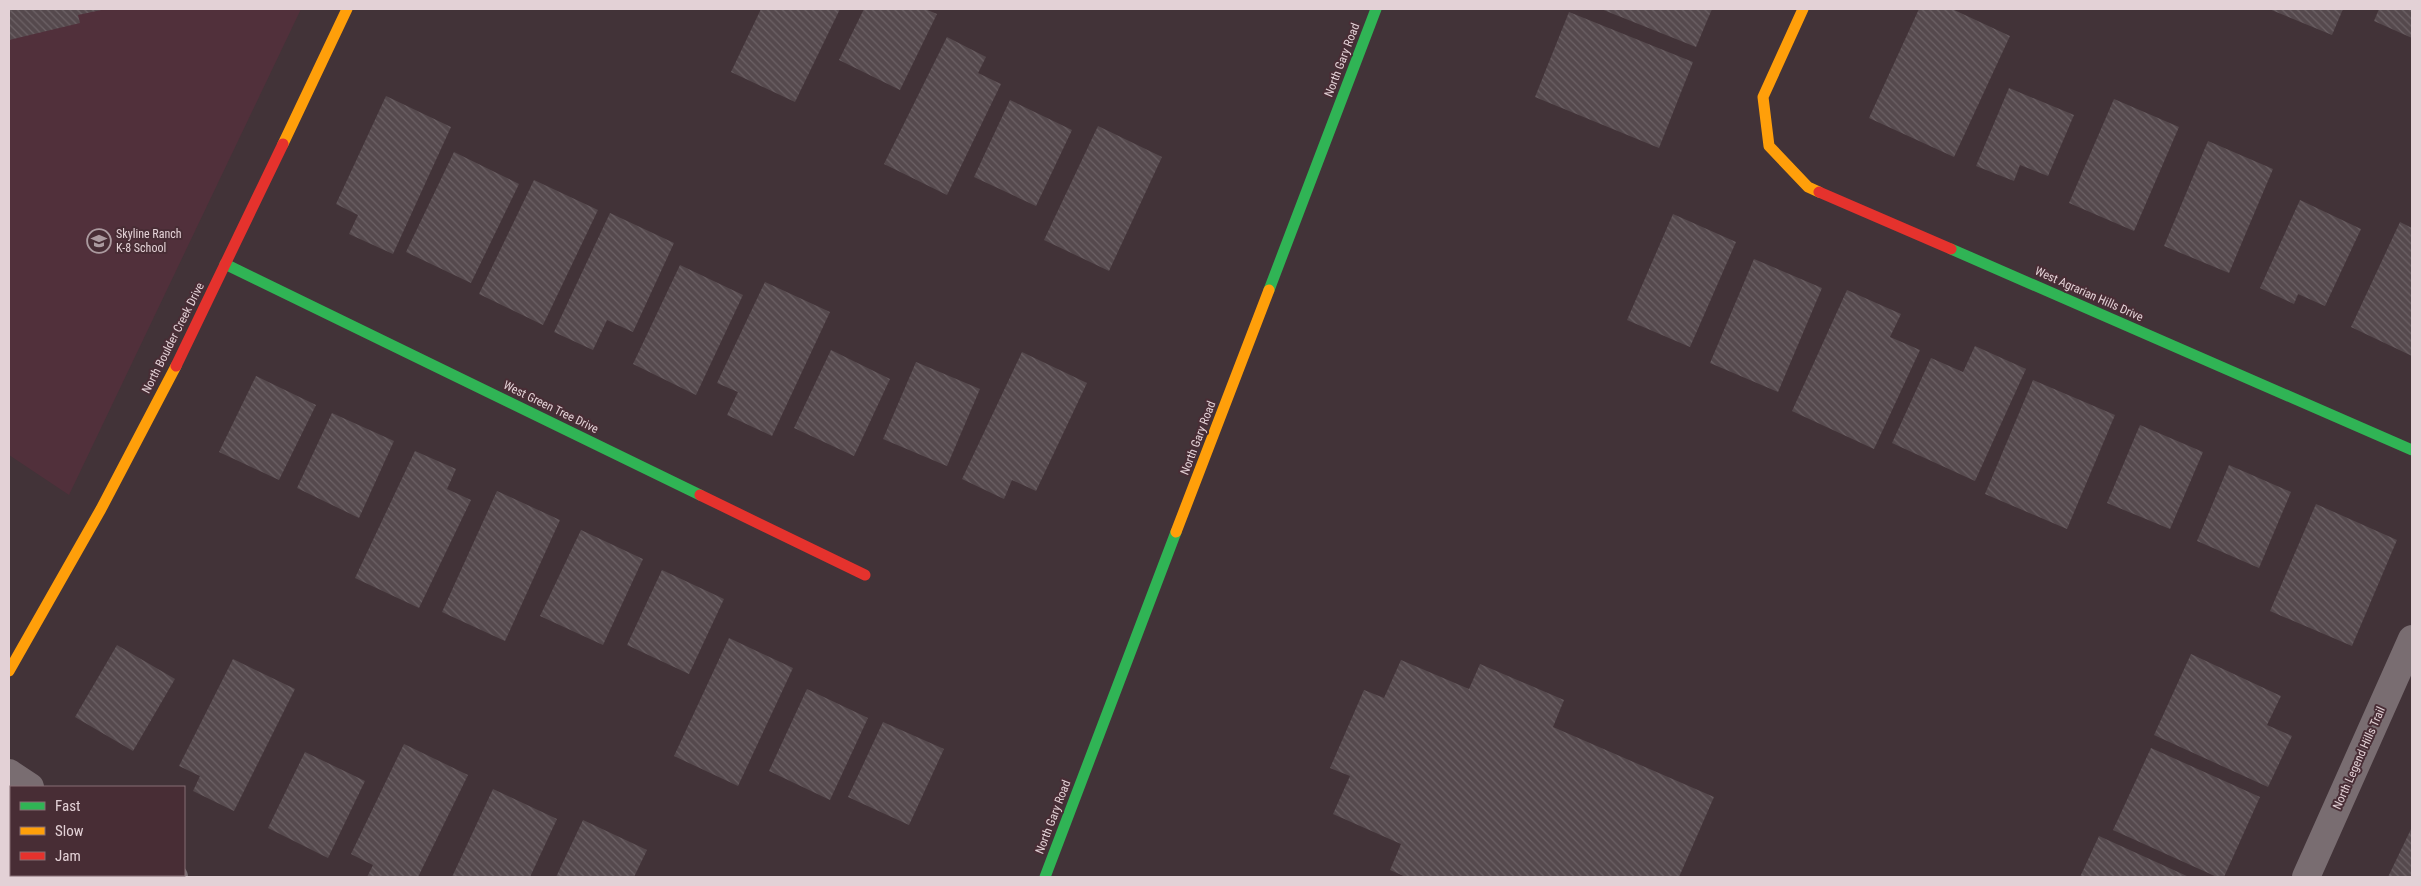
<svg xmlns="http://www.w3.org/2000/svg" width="2421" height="886" font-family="'Roboto Condensed',sans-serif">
  <defs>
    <pattern id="building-back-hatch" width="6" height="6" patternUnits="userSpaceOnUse" patternTransform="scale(1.25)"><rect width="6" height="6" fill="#55494d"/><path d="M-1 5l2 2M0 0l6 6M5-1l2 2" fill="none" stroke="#6d6266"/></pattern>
  </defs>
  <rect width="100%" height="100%" fill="#423338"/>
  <path fill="#51303b" d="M9,9h292l-232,486 -60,-40z"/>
  <path fill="url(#building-back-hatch)" d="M9,9h92v1l-23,5 2,8 -71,17z
    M761,9h79l-45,93 -64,-30z
    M864,9h61l12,5 -37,76 -61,-30z
    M1601,9h111l-16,38z
    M1919,9h33l58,27 -56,121 -85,-39z
    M2269,9h74l-11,26z
    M2379,9h33v29l-38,-17z
    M1569,12l124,50 -34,86 -124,-51z
    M947,37l39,20 -8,16 23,11 -54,111 -63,-31z
    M2009,88l65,27 -26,61 -28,-11 -6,16 -38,-15z
    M386,96l65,31 -58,127 -44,-20 9,-19 -22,-11z
    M2114,99l65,28 -45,104 -65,-28z
    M1010,100l62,30 -36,76 -62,-29z
    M1098,126l64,31 -53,114 -65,-31z
    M2208,141l65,28 -44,104 -65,-27z
    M454,152l65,32 -48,99 -65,-31z
    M534,180l64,30 -55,115 -64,-31z
    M2300,200l61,29 -36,77 -27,-12 -4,10 -34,-16z
    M610,213l64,30 -41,89 -26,-12 -14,30 -39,-18z
    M1673,214l63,28 -46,105 -63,-27z
    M2400,222l12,6v128l-61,-29z
    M1754,259l68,29 -44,104 -68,-29z
    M680,265l63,30 -47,100 -63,-31z
    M765,282l65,30 -58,124 -45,-21 11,-23 -21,-9z
    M1847,290l54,24 -11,23 30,13 -46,99 -82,-38z
    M1975,346l51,23 -51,112 -83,-38 39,-85 32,14z
    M831,350l59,29 -36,77 -60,-28z
    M1022,352l65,31 -51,108 -24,-11 -8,19 -42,-20z
    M916,362l64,27 -33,77 -64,-27z
    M256,376l60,29 -37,75 -60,-28z
    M2033,380l82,35 -48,114 -82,-35z
    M332,413l62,28 -35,77 -62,-30z
    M2140,425l63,27 -33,77 -63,-26z
    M415,451l41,18 -9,20 24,11 -52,108 -64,-30z
    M2229,465l62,27 -32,76 -62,-27z
    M497,491l63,29 -55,121 -63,-29z
    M2316,504l81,36 -45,106 -82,-35z
    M581,530l62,29 -40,86 -63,-29z
    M662,570l62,29 -35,75 -62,-29z
    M729,638l64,30 -55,118 -64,-30z
    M117,645l58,34 -42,72 -58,-34z
    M2191,654l90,42 -14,29 25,11 -24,51 -114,-52z
    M233,659l62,30 -61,122 -41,-20 7,-15 -21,-10z
    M1401,660l68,29 11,-25 84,36 -11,27 161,70 -35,80h-273l-16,-7 11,-26 -68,-30 17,-38 -20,-8 34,-78 20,8z
    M807,689l61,29 -38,82 -61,-29z
    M883,722l61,27 -35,76 -61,-28z
    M404,744l64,31 -50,102h-51l6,-12 -22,-11z
    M2151,748l109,49 -36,80h-7l-104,-47z
    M305,752l60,29 -37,77 -60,-30z
    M493,789l64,30 -27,58h-78z
    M583,820l64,30 -13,27h-78z
    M2412,827v50h-24z
    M2099,836l90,41h-109z"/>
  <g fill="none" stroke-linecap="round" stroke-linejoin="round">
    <path stroke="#796d71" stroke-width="28" d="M9,773l21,14
      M170,875l4,2
      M2306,877l106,-238"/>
    <path stroke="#30b455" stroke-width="11" d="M1951,249l461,201
      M225,264l475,231
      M1269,290l107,-281
      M1045,877l131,-345"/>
    <path stroke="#ff9f0a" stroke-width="11" d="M1803,9l-40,88 6,49 39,41 11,5
      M283,144l64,-135
      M1176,532l93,-242
      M9,671l92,-162 75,-143"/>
    <path stroke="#e5322d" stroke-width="11" d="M1819,192l132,57
      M176,366l107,-222
      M700,495l165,80"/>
  </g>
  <defs>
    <g id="school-ring" transform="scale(1.25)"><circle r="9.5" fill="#482d35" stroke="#ab9a9f" stroke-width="1.5"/><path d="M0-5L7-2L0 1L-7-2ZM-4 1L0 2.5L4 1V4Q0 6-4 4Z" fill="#ab9a9f"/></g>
  </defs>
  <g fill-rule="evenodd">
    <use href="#school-ring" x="99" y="241"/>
  </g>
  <g text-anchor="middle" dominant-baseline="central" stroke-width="4" stroke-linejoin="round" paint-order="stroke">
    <g font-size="12" fill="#e3d1d6" stroke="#482d35">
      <text transform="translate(1342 60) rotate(-69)">North Gary Road</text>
      <text transform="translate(2089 294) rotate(24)">West Agrarian Hills Drive</text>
      <text transform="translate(173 338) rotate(-63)">North Boulder Creek Drive</text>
      <text transform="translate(551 407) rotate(26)">West Green Tree Drive</text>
      <text transform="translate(1198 438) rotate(-69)">North Gary Road</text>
      <text transform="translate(2359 758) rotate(-66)">North Legend Hills Trail</text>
      <text transform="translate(1053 817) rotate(-69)">North Gary Road</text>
    </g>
    <g font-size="12" fill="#e3d1d6" stroke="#482d35" text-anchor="start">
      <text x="116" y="234">Skyline Ranch<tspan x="116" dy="14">K-8 School</tspan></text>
    </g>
  </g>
  <rect width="2421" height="886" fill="none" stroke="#e3d1d6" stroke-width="20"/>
  <rect x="10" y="786" width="175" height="90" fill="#482d35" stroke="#866f75"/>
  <rect x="20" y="802" width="25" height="8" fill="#30b455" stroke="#866f75"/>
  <text x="55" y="811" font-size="15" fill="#e3d1d6">Fast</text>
  <rect x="20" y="827" width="25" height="8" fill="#ff9f0a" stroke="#866f75"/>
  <text x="55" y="836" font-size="15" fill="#e3d1d6">Slow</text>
  <rect x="20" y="852" width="25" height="8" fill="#e5322d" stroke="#866f75"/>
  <text x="55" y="861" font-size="15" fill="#e3d1d6">Jam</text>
</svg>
